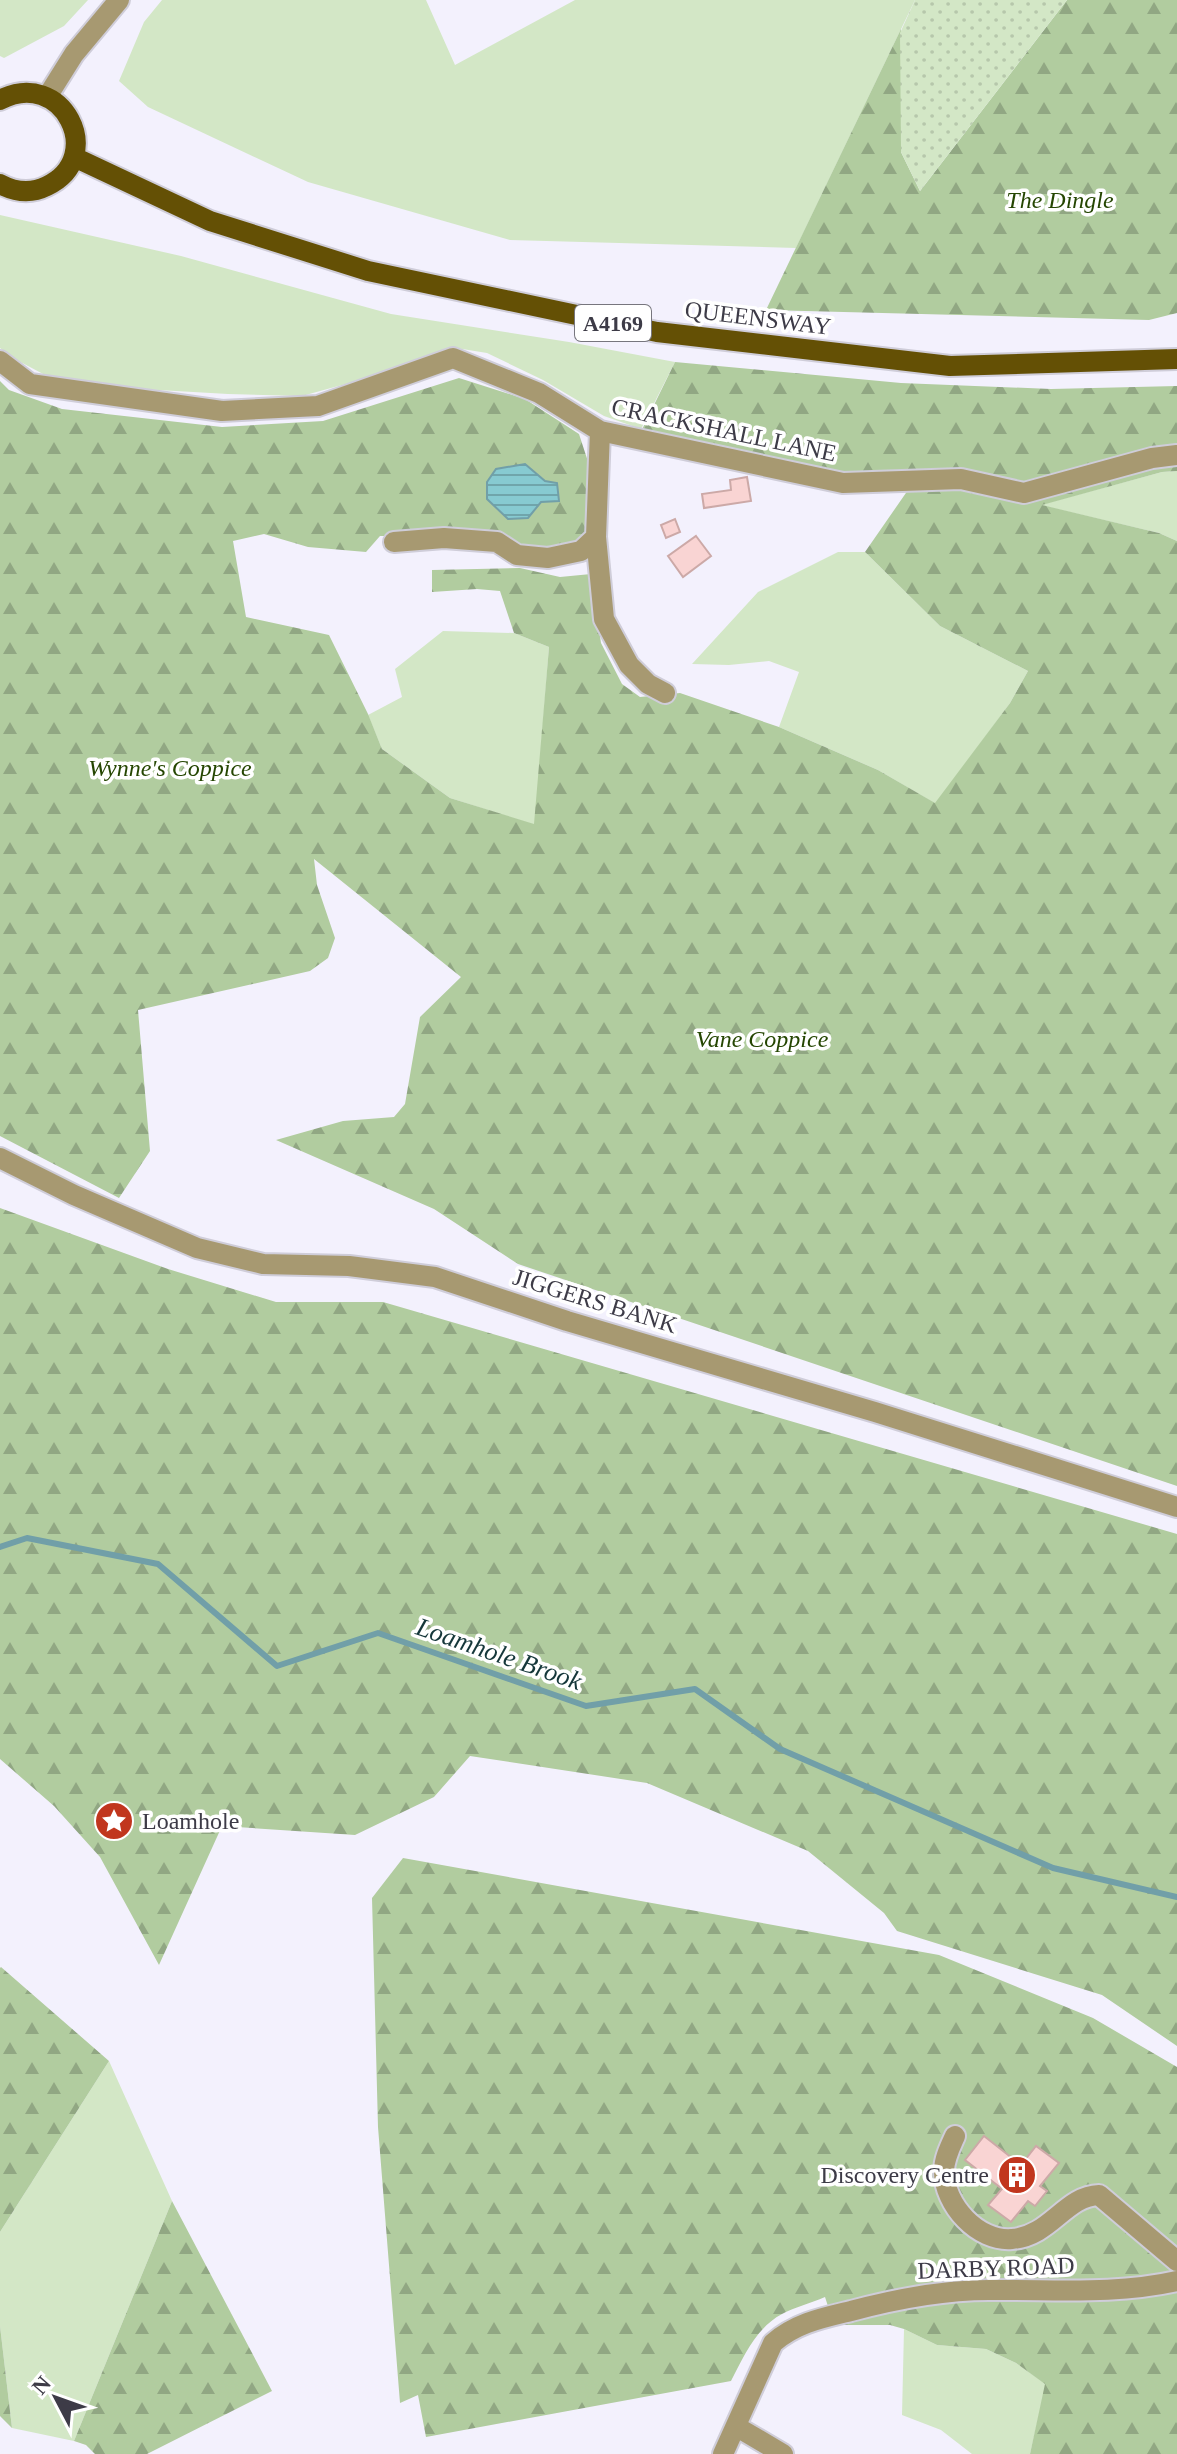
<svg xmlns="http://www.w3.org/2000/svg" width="1177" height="2454" font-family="Georgia,serif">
  <defs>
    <pattern id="forest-firs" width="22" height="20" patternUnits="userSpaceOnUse" patternTransform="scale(2)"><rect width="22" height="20" fill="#b1cc9f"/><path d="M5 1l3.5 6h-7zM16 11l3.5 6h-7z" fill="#91a783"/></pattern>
    <pattern id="park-dots" width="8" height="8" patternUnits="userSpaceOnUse" patternTransform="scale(2)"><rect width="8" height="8" fill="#d3e7c6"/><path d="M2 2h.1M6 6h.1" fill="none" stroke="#b6c7ab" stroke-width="1.8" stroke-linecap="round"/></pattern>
    <pattern id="water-rules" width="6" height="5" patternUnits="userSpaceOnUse" patternTransform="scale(2)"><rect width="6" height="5" fill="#87cad1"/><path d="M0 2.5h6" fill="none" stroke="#70a5ab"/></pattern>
  </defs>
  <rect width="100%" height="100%" fill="#f3f1fd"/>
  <path fill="#d3e7c6" d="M0,0h88l-24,26 -60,32 -4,-2z
    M162,0h264l29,65 120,-65h340l-119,248 -286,-8 -202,-58 -160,-75 -29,-26 25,-59z
    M0,215l181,41 210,58 178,28 106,20 -34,67 -37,-13 -61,-36 -56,-27 -37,-6 -79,30 -69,19 -74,-2 -87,-5 -96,-14 -34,-18 -11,-9z
    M1177,471v70l-18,-8 -119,-28 122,-33z
    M838,552h27l75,74 88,45 -18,32 -74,101 -58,-34 -99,-43 20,-55 -30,-11 -40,4 -37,-1 66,-72z
    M443,631l71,2 35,14 -14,178 -85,-27 -68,-49 -14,-34 34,-18 -7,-28z
    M109,2061l63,140 -98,240 -62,-13 -12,-102v-94z
    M904,2329l33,16 49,4 30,14 30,21 -16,70h-58l-31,-24 -39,-15z"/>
  <path fill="url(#forest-firs)" fill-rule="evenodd" d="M1067,0h110v313l-28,7 -383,-10 135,-281v123l19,39z
    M675,362l226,21 150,6 126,-3v85l-15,1 -120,33 117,28 18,8v945l-659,-222 -84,-55 -158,-69 67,-19 51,-4 11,-13 15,-87 41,-40 -147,-118 3,26 18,53 -7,20 -18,13 -172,39 12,141 -31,47 -119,-62v-755l9,9 53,19 160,18 101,-6 136,-43 66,21 54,35 15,46 -6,55 -18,11 -44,4 -21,-14h-125l-14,16 -58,-5 -44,-13 -31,7 13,76 83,18 39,79 14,35 68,49 84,26 15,-177 -35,-14 -14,-42 -23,-2 -45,3v-22l88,-2 40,9 31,-3 10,69 21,41 18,13 40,-4 99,34 99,43 57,33 75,-100 18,-32 -88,-45 -75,-74 43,-62 -275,-42zM525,464l20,17 14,20 -18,1z
    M0,1208l168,61 108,33h107l794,232v512l-75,-51 -205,-64 -13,-18 -76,-62 -161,-68 -177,-27 -36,41 -79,38 -133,-9 -63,139 -59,-108 -46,-51 -54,-47z
    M403,1858l536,97 154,63 84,49v387h-147l15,-70 -29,-21 -30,-14 -49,-4 -33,-16 -14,-4h-56l-9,-28c-14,6 -30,10 -43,17 -26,14 -38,42 -51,67l-305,56 -8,-42 -18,8 -22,-276 -6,-229z
    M1,1967l108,94 -109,171v-264z
    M172,2201l100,190 -125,63h-52l-9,-9 -12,-4z
    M0,2326l12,102 -12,-12z"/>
  <path fill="url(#park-dots)" d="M915,0h152l-147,191 -19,-39 -1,-119z"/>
  <path fill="url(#water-rules)" stroke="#719fa8" stroke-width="2" d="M525,464l20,17 12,2 2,18 -18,1 -13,16 -20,1 -21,-20v-17l9,-13z"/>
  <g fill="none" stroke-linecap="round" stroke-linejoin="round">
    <path stroke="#719fa8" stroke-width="6" d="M0,1547l27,-9 131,26 119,102 101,-33 208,73 109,-17 85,60 273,119 124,29"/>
  </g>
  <path fill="#f9d4d3" stroke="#cca9a7" stroke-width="2" d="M747,477l4,24 -47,7 -2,-14 29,-4 -1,-10z
    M675,519l5,13 -14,6 -5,-13z
    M696,536l15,20 -28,21 -15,-21z
    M984,2136l37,29 15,-19 23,17 -19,23 7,5 -12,15 -7,-5 -17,21 -23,-17 14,-16 -37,-29z"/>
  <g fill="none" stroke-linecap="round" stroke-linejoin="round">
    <g stroke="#cfcdd9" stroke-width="24">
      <path id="minor" d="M47,97l27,-43 45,-54
        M0,361l30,23 192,27 96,-5 135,-48 86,35 61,38 243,52 118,-4 63,14 128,-35 25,-3
        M596,537l8,82 25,46 19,19 17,9
        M394,542l50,-4 53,4 20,13 31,3 33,-7 15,-14 4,-106
        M0,1158l74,37 123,53 66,16 86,2 86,11 132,44 308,91 302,95
        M955,2136c-5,11 -11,23 -11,35 0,34 34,71 68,68 39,-3 53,-43 87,-44l78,66
        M737,2427l46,27
        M723,2454l50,-111c23,-20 49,-25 78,-32 45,-12 91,-21 138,-21 63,-1 126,5 188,-9"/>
    </g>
    <g stroke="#cfcdd9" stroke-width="24">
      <path id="major" d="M0,100c62,-33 108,57 47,86 -16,8 -32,6 -47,-2
        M74,157l136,64 158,50 289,61 293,34 227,-7"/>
    </g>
    <use href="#minor" stroke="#a79971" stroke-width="20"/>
    <use href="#major" stroke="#645005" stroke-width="20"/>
  </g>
  <defs>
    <g id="sight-disc" transform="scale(2)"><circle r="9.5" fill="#c1361e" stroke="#fff"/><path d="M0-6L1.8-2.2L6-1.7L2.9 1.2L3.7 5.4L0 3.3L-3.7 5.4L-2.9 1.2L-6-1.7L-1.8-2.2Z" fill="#fff"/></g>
    <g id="building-disc" transform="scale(2)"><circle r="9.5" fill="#c1361e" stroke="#fff"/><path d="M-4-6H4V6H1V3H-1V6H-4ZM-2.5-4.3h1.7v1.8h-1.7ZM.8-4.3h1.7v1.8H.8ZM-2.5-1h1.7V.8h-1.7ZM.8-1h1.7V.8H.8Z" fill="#fff"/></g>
  </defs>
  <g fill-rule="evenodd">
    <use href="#sight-disc" x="114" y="1821"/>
    <use href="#building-disc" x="1017" y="2175"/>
  </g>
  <g text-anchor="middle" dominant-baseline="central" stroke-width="7" stroke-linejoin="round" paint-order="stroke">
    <rect fill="#fff" stroke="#77767e" stroke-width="2" x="575" y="305" width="76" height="36" rx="6"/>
    <g font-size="22" font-weight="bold" fill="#3d3b47">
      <text x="613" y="323">A4169</text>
    </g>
    <g font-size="24" font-style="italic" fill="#254602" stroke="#fff">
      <text x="1060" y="200">The Dingle</text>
      <text x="170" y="768">Wynne's Coppice</text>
      <text x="762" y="1039">Vane Coppice</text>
    </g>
    <g font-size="24" fill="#3d3b47" stroke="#fff">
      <text transform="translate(758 318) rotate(7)">QUEENSWAY</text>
      <text transform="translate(724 430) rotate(12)">CRACKSHALL LANE</text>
      <text transform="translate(595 1301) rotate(17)">JIGGERS BANK</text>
      <text transform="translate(996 2268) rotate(-2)">DARBY ROAD</text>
    </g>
    <g font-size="24" fill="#3d3b47" stroke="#fff" text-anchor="start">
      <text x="142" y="1821">Loamhole</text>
      <text x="989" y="2175" text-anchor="end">Discovery Centre</text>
    </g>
    <g font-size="26" font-style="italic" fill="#15373a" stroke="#fff">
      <text transform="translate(499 1654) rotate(19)">Loamhole Brook</text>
    </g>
  </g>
  <g transform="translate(56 2398) rotate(311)" stroke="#ffffff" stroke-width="6" paint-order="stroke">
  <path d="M0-6L14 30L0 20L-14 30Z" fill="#3d3b47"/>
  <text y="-12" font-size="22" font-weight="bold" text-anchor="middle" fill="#3d3b47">N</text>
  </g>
</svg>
